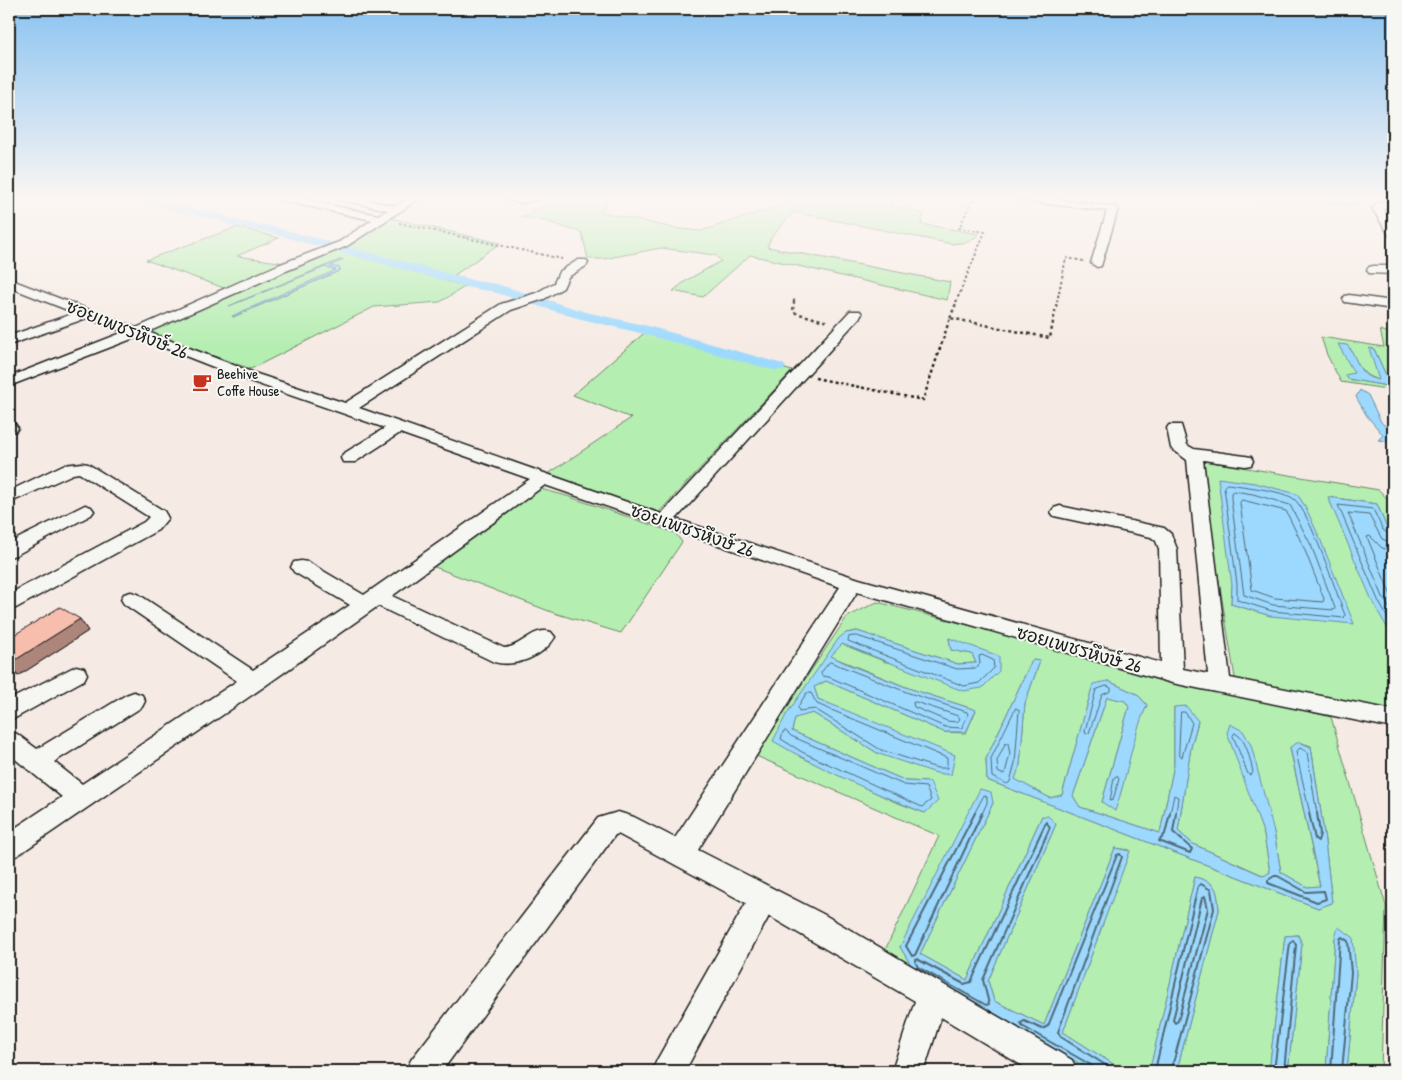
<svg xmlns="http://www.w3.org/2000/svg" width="1402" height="1080" font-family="'Patrick Hand','Playpen Sans Thai',sans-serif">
  <rect width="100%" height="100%" fill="#f6ebe4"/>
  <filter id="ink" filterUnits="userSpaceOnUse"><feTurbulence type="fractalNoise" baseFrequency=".02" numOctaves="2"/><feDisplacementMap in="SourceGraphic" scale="10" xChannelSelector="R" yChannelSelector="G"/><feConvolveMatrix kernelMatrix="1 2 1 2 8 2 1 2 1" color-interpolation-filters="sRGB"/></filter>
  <g filter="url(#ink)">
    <path fill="#b5eeb1" stroke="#688566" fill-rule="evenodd" d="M559,197h50l-8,15 72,16 28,3 84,-27 13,-7h22l21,3 4,-3h52l-7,8 34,9 -3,10 58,10 -10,8 -17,2 -159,-32 -22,26 -4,9 183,35 -3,18 -197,-45 -47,42 -30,-6 14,-11 34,-19 -6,-6 -54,-7 -58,11h-15l-6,-26 -36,-12 -25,-4z
      M1230,197h120l8,9 -90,-9 1,3z
      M386,217l114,26 -54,38 20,5 -26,16 -66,5 -123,62 -103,-36 -2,-2 89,-39 -89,-32 91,-33 42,11 -42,18 62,9 52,-20zM340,260h2l-13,6 11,3 -1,2 -106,46 103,-46 -2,-2 -9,-2 -89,36z
      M650,328l142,43 -133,141 -111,-38 83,-56 -58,-23z
      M1380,330l13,4v7l-3,-4 3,19v27l-4,-1 -15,-33 6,31c-18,-3 -23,-16 -30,-32l4,26 -6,5 45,8v3l-52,-8 -14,-27 -6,-18 63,10z
      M1199,460l180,30 14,15v29l-7,-8 -9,-22 -49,-7 63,137 2,1v77l-157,-28zM1232,585l39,31 -40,-12z
      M537,488l30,8 108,37 7,9 -61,91 -67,-20 -122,-47z
      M877,602l454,115 55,189 -5,165h-34l9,-98 -21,-35 -9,133h-38l14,-127 -4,-9 -13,1 -16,135h-96l6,-9 40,-152c-2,-22 -2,-27 -24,-33l-44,188 -9,6h-18l-61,-39 67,-182 -15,-2 -71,177 -50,-24 -6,-20 68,-157 -14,-8 -75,164 -47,-26 73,-151 -93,144 14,23 179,101h-47l-170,-102 63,-133 -185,-81 93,-138zM857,631l101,33 18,-1 -4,-9 -21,-4 -2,-12 50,33 -113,-9 -44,-18 -12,12 81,33 65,21 -10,23 -22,-1 -118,-51 -12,6 4,12 29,13 32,42 -66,-41 -18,4 -3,14 114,50 24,1 -5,31 -32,-12 -94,-45 -13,-41 60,-82zM1032,660l8,1 -15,42 -5,62 -6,14 36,19 12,-3 31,-110 15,-4 29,13 10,11 -11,23 -16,67 -18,7 27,-95 -3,-6 -19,-4 -34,99 7,11 80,26 14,-68v-58l24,15 -7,25 -13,84 15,13 72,32 5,-4 -6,-37 -13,-40 23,37 7,40 26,15h13l-30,-139 9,-6 12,4 13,87 8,70 -14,5 -331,-128 -1,-21z"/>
    <path fill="#9dd9fe" stroke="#698da4" d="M340,260h3l-13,6 10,2 -1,3 -106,46 -1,-1 104,-46 -11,-3 -96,39z
      M1338,344l9,1c13,14 8,31 32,35l-10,-32 5,1 15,33 4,1v4l-45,-8 -3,-4 9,-2z
      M1360,390l8,5 13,27 12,11v9l-15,-2 5,-5 -16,-19 -11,-19z
      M1218,478l37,5 42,11 8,12 16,35 33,83 -83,-8 -40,-12 1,-19z
      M1328,497l49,7 9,22 7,8v101l-2,-1 -18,-31z
      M857,631l101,33 18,-1 -4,-9 -21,-4 -2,-12 50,18v15l-17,17 -19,3 -121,-47 -11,12 16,8 64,25 65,21 -10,22h-22l-118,-51 -12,6 4,12 137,56 -4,20 -15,-2 -57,-19 -66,-41 -18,5 -3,13 114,50 24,1 8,19 -13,12c-52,-20 -104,-44 -152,-72l13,-26 53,-77 7,-5z
      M1032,660l8,1 -15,42 -5,62 -5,14 35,19 12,-3 31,-111 15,-3 29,13 10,11c-16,35 -19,70 -32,106l-13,-9 27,-95 -4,-6 -18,-4 -34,99 7,11 80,26 14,-68v-58l12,-1 12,15 -7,26 -13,84 15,13 71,32 6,-4 -6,-37 -37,-102 3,-9 13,7 8,14 23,87 7,40 26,15 13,-1 -30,-139 9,-5 12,5 13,86 8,70 -14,5 -331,-128 -1,-21z
      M980,789l11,3 2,11 -73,151 47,26 75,-164h6l8,8 -68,157 6,20 50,24 71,-177 15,3 -67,181 61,39h-31l-179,-101 -14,-23z
      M1195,877c22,6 22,11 24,33l-40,152 -6,9h-31l9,-7z
      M1338,927l15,10 3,36 -9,98h-21l9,-133z
      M1298,935l4,9 -14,127h-19l16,-135z"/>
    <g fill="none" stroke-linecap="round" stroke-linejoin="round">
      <path stroke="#506876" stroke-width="1" d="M1227,484c15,2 57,7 67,15 16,13 42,93 51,116l-1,3 -72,-7 -35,-11v-16l-13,-97z
        M1234,491l19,3 37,11 21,40 24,63 -1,2 -61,-5 -29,-10 -13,-96v-6z
        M1242,500l44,11 18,37 20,51 -1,3 -48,-4 -23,-8 -12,-87z
        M1393,537l-10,-7 -10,-21 -35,-4 40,95 15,28
        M1393,543l-11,-4 -13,-24 -21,-2 35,84 10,18
        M1393,551l-11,-3 -12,-12 -3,1 26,63
        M857,636l100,33 20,-1 3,-5 -1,-7 3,-1 11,5 1,8 -15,15 -15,3 -116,-45 1,-4z
        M830,662l79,31 58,19 1,3 -6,13 -17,-1 -116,-50 -7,-1 -1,-3z
        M1107,686l4,2v3l-9,4 -13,38 -3,1 -1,-3 11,-41z
        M807,693h4l6,11 130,54v10h-10l-56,-18 -66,-41 -16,2 -1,-4z
        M916,702l42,14 2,3 -3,3 -10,-1 -33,-14 -1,-4z
        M1016,708l3,2 -4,53 -5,19 -3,2 -15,-7 -1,-18z
        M1181,712h4l7,11 -10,34 -3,-2z
        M786,731l5,5 113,49 22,2 5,13 -9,7 -120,-55 -21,-13 2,-7z
        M1235,733c12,6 15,27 18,39l-2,3 -3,-1 -15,-38z
        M1008,743l2,11 -5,19 -3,1 -4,-2 -1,-11 8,-17z
        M1117,776l2,3 -6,21 -3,1 4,-23z
        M974,814l10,-19 3,2v6l-5,11
        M1170,814l4,-19 4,2 -2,17
        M1310,814l-14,-62 4,-4 7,4 10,62"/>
      <path stroke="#506876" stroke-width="2" d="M975,813l-69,133 6,10 3,-1 67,-142
        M1170,813l-5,21 -6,7 31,12 2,-4 -19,-17 3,-19
        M1309,813l6,26 3,2 2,-7 -3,-21
        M1046,822l4,5 -67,153 6,24 -3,1 -68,-38 -3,-6 2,-2 47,25 7,-2z
        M1276,875l30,17 18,-1 2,8 -9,3 -49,-19v-3z
        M1205,896l3,13 -30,112 -3,2 -2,-3 29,-122z
        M1094,1071l-3,-6 -69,-39 -1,-3 3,-2 18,8 6,-3 69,-171 3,-1 2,3 -64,175 3,5 54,34
        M1150,1071l6,-5 42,-180 3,-2 10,6 3,19 -40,151 -5,11
        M1274,1071l16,-128 3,-3 3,5 -12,126
        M1331,1071l9,-132 2,-2 6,4 3,32 -9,98"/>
      <path fill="#9dd9fe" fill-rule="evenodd" d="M127,197l30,1 25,9 38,7 19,7 32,5 205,55 21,3 89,28 62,14 135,38 3,3 -3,3h-10l-133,-37 -63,-15 -87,-27 -20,-3 -200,-55 -38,-7 -15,-6 -42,-8 -21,-8 -22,-4z"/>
      <g stroke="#1c1c1c" stroke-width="3">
        <path id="minor" d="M274,197h17l87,18 10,-5 -50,-11 -1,-2h17l41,9 16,-9h11l-75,49 -61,25 -138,61 106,41 91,30 156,-99 35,-11 18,-10 5,-11 19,-12h8l2,3 -2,3 -18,11 -5,11 -19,11 -33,11 -152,98 302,106 189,-203h10l2,3 -2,3 -184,202 183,60 302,84 -2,-114 -3,-8 -5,-4 -97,-21 -3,-4 3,-4 6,-2 104,22 7,6 6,15 6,120 25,5 -21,-214 -16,-12 -4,-20 2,-3h12l6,20 7,4 51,7 6,1 2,4 -2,4 -6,1 -42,-6 27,218 163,32v18l-221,-45 -315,-91 -159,258 125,64 249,146 5,11h-46l-90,-54 -17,54h-32l23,-70 -146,-85 -84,155h-33l5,-11 89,-157 -128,-69 -3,1 -173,236h-36l5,-11 187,-242 20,-6 16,5 41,21 165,-251 -295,-102 -153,111 112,52c18,-1 29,-22 47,-16l4,5c-11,19 -39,31 -61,25l-116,-56 -116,82 -244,167 -9,4v-27l53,-35 -53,-43v-23l8,3 20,15 89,-54 8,-3 8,3 3,6 -3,6 -88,55 28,22 155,-103 -113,-77 -3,-5 3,-5 7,-2 7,2 115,76 97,-65 -56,-33 -3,-5 3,-5 7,-1 7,1 56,33 166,-116 -130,-46 -45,29h-12l-2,-4 2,-4 42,-26 -141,-49 -107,-42 -128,49v-9l115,-45 -37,-14 -78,27v-9l66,-23 -66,-26v-8l127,49 142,-63 61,-23 33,-22 -93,-20z
          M503,197h38l-1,2 -18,4 -18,-4z
          M1011,197h26l80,10 1,2 -17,57 -4,1 -6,-4 16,-52 -91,-11z
          M1393,202v6l-10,1 10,16v11l-4,-1 -17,-27 5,-5z
          M1373,266h20v8l-24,-1 -2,-3 2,-3z
          M1349,295l44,6v8l-48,-7 -2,-3 2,-3z
          M9,422l6,2 3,4 -2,3 -7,1z
          M82,463l6,1 76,47 4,7 -10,12 -142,78 -7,2v-16l135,-72 5,-5 -70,-44 -6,1 -64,29v-12l54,-26z
          M85,505l6,2 3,4 -3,4 -75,40 -7,2v-14z
          M76,666l8,2 3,6 -3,6 -67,37 -8,3v-20z"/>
      </g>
      <path stroke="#1c1c1c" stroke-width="2" stroke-dasharray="2.5 2.5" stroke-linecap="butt" d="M399,223l163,36
        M794,302v-3
        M956,302l29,-70 -26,-4 15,-31
        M1057,302l9,-44 18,3"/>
      <path stroke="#1c1c1c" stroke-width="2.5" stroke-dasharray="3 3" stroke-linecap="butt" d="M794,301l-1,10 3,2 32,9
        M950,318l7,-17
        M815,378l108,22 27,-82 100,20 7,-37"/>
      <use href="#minor" fill="#f6f6f2" fill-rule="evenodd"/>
    </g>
    <path fill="#d4a396" stroke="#1c1c1c" d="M80,619l8,12 -70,45 -9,-6v-32z"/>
    <path fill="#ad857a" stroke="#1c1c1c" d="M80,619l8,12 -70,45 -9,-12z"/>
    <path fill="#f7beae" stroke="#1c1c1c" d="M60,607l20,12 -71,45v-26z"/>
  </g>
  <linearGradient id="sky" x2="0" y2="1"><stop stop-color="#8ac3f1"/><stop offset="0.57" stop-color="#fbf6f3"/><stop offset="1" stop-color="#fbf6f3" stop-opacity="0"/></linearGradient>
  <rect width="1402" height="348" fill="url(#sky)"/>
  <defs>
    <g id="cafe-bare" transform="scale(1.5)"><path d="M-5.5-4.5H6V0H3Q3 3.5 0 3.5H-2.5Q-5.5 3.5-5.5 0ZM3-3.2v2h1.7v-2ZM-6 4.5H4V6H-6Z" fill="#c8321e" stroke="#f6f6f2" stroke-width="2.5" paint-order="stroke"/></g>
  </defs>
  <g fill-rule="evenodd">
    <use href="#cafe-bare" x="202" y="382"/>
  </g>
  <g text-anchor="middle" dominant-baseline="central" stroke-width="4" stroke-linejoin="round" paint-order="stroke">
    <g font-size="15" fill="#1c1c1c" stroke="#f6f6f2" text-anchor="start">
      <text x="217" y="373">Beehive<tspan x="217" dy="17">Coffe House</tspan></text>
    </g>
    <g font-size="18" fill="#1c1c1c" stroke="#f6f6f2">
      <text transform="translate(127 329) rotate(22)">ซอยเพชรหึงษ์ 26</text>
      <text transform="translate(692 530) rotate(19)">ซอยเพชรหึงษ์ 26</text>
      <text transform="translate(1079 649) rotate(16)">ซอยเพชรหึงษ์ 26</text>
    </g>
  </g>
  <rect width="1402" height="1080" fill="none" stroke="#f6f6f2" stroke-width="30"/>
  <rect x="15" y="15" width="1372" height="1050" fill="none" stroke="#1c1c1c" stroke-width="2" filter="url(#ink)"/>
</svg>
